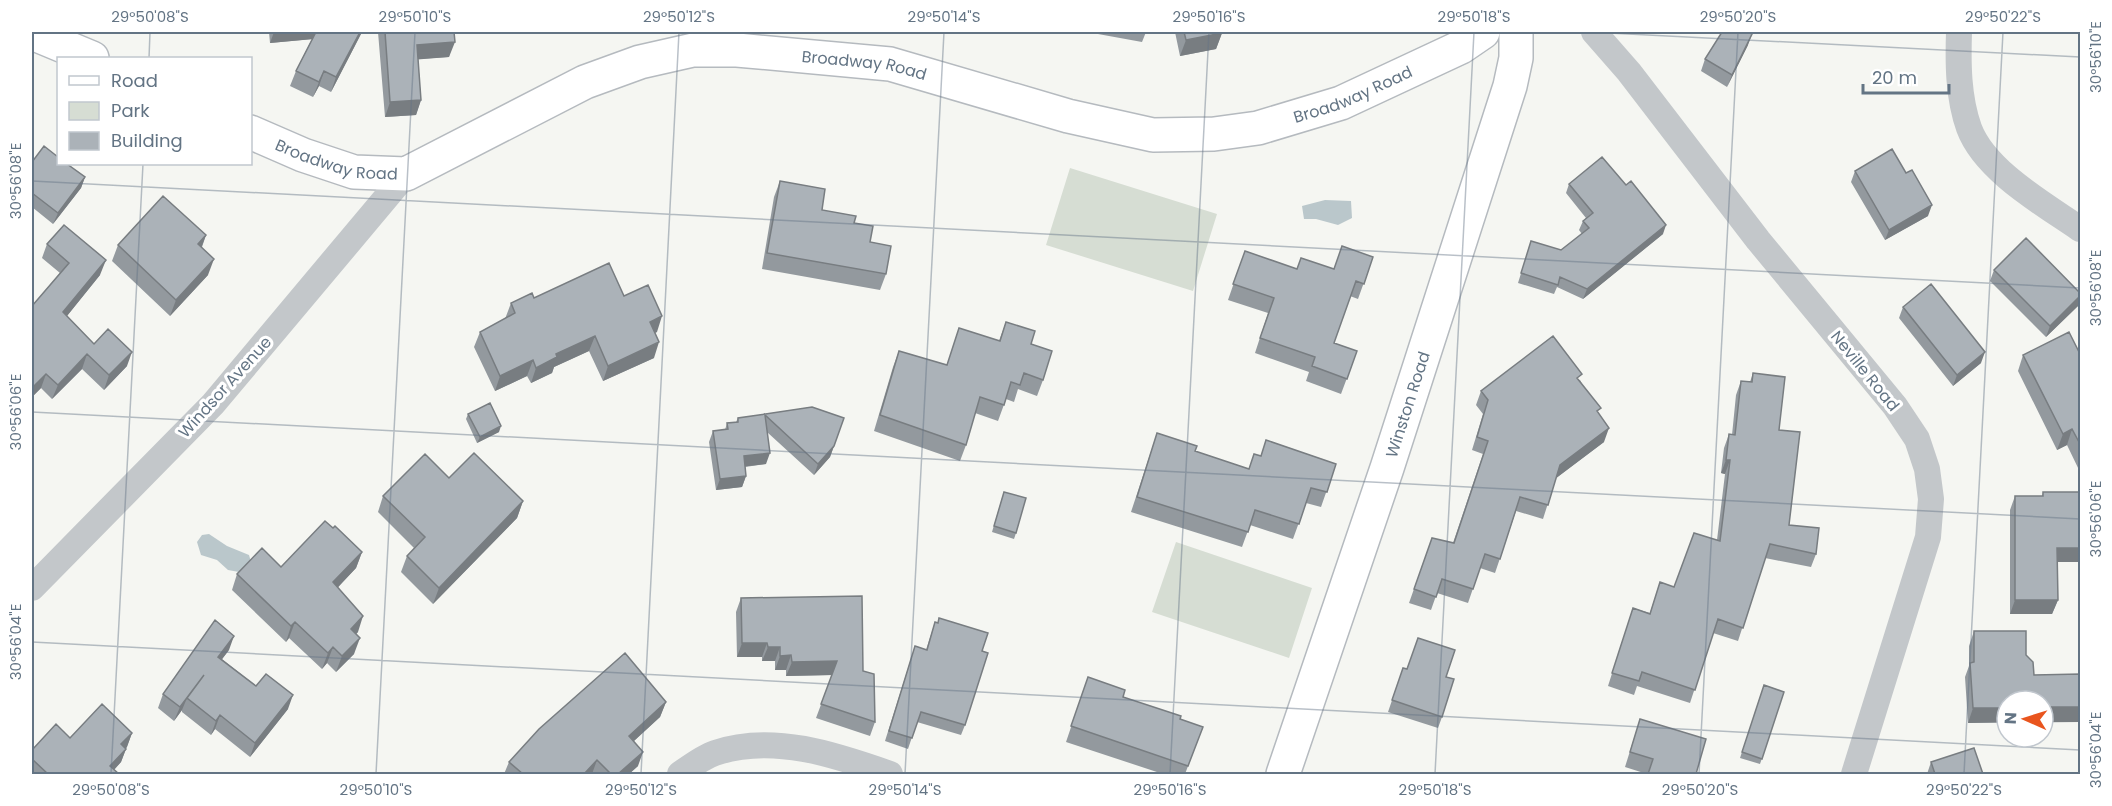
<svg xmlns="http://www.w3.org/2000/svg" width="2112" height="806" font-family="Poppins,sans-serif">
  <rect width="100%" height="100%" fill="#f5f6f2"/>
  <path fill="#d6ddd3" d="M1070,168l147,46 -24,77 -147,-46z
    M1176,542l136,46 -23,70 -137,-46z"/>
  <path fill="#bac7cb" d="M1325,200l26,1 1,17 -14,7 -22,-6h-12l-2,-13z
    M209,534l18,12 22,9 2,7 -12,10 -11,-2 -11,-10 -16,-5 -4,-13 5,-7z"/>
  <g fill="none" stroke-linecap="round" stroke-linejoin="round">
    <g stroke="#b5babf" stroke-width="36">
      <g id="secondary">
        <path d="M32,33l60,25"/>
        <path id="s1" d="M250,132l53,23 51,17 52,2 179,-92 55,-20 53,-12h44l153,14 178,52 85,19 61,-1 44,-6 83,-25 120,-56 22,-15"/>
        <path id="s2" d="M1283,774l104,-306 123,-382 6,-28v-26"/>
      </g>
    </g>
    <path stroke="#c3c7ca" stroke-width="26" d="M1594,32l35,40 129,168 137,166 22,33 10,30 4,30 -3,38 -74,237
      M1959,32c-1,31 -1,65 10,96 16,43 75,76 111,101
      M32,588l181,-184 193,-230
      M680,774c10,-7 23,-17 35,-21 57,-20 121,2 175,21"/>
    <use href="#secondary" stroke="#fff" stroke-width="33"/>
  </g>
  <path fill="#93999e" d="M269,32h93l-31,60 -12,-6 -6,11 -23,-11 6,-15 16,-32 -42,4z
    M378,32h76l-5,25 -31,2 3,41 -5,15 -31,2z
    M1087,32h59l-4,10z
    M1175,32h46l1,1 -6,16 -36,7z
    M1748,45l-21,42 -26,-16 4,-12z
    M32,162l53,15 -4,11 -28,36 -21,-17z
    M1855,171l73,45 -43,24 -34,-58z
    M780,181l42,29 32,13 16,19 16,32 -6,16 -118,-21 12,-72z
    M1569,184l94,50 -80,65 -26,-12 -3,7 -36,-11 13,-42 30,9 21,-16 -3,-4 4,-9 3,-3 -20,-25z
    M206,235l-4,12 6,28 -38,41 -58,-55 6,-16z
    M47,244l53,31 -33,41 27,28 33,22 -23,24 -22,-21 -30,30 -11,-11 -9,9v-91l28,-33 -18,-15z
    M1245,251l52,18h37l39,-12 -15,42 -8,-3 -16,47 23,8 -16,43 -35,-13 3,-9 -54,-19 13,-40 -40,-13z
    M1994,270l86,23v6l-2,7 -32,31 -56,-56z
    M624,296l33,36 -3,1v25l-51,23 -14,-30 -35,16 -2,6 -21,10 -4,-7 -32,15 -21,-44 6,-15 25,-13 6,-16 23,-5z
    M1903,307l78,56 -28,23 -54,-68z
    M1006,322l25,22 12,36 -6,16 -19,-7 -4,13 -8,-3 -8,22 -23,-8 -9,32 -6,16 -86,-30 19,-64 6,-16 48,14 12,-37 40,13z
    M2080,354v118l-13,-27 -10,5 -39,-79 5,-16z
    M1753,373l26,57 10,95 27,29 -5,13 -46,-9 -27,83 -25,-8 -23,70 -53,-17 -3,9 -26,-9 25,-78 17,5 10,-31 14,5 43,-47 8,-66 -4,-1 3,-25 5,-14 3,1 4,-40 5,-14 9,1z
    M1580,380l18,34 6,28 -48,36 -13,41 -27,-8 -21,62 -15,-5 -12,35 -31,-10 -6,17 -22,-7 23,-65 21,5 30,-89 -11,-4 11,-36 -7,-9 5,-14z
    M812,407l32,11 -14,39 -16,18 -47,-43 -1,32 -21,3 1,9 -4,11 -26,3 -7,-48 4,-11 12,-1 2,-7 9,-1 2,-4z
    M468,414l31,18 -22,11 -11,-24z
    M1157,433l38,18 54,18 12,-13 5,-16 70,24 -15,43 -15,-4 -13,36 -43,-14 -8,22 -111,-35z
    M2043,492h37v70h-23l1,38 -6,14h-42v-104l5,-14h27z
    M383,496l140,5 -6,17 -84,86 -32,-32 6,-16 7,-8 -36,-36z
    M1002,498l14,35 -2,6 -22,-7z
    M333,528l29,24 -6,16 -19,20 21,44 -2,2 -2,20 -18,18 -9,-9 -5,6 -33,-31 -3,4 -54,-52 5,-16 44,-7z
    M741,598l122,73 12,51 -5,14 -54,-18 16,-43 -46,1v-6h-11v-9h-13v-4h-25l-1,-45z
    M939,618l43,33 -17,74 -4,10 -44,-13 -9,27 -23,-8 30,-95 11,4 9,-28 3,1z
    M1974,631l52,24 8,20 46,-1v48l-112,1 -3,-46 4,-11v-20z
    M229,650l-7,9 34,27 32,23 -38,48 -35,-28 -4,6 -29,-23v-2l-8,11 -16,-13 5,-14z
    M1403,668l43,9 -4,40 -4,11 -50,-16z
    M1088,677l35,20 57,22 23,8 -18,47h-22l-97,-32z
    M1764,685l20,7 -24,72 -20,-6z
    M666,702l-6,15 -26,24 4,25 -9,8h-125l5,-12z
    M1640,719l56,55h-49l-22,-7z
    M132,733l-11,29 -7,8 5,4h-87v-24l38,-12z
    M1931,762l52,12h-56z"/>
  <path fill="#787d81" d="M274,32h43l-3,7 -44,4z
    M360,32h2l-31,60 5,-15z
    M1222,33l-6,16 -36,7 6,-16z
    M1752,34l-4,11 -21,42 5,-12z
    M455,42l-6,15 -38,3 6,-15z
    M324,71l-5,15 -6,11 6,-15z
    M421,100l-5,15 -31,2 5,-15z
    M85,177l-4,11 -28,36 5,-11z
    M1932,205l-4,11 -43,24 4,-10z
    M1666,225l-3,9 -80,65 4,-10z
    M206,235l-6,16 -2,-7z
    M214,259l-6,16 -38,41 6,-16z
    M106,260l-6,15 -42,52 5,-15z
    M2080,296l-2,10 -32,31 4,-11z
    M662,316l-5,16 -13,6 6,-16z
    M595,336l-6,15 -35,16 -2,6 -21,10 5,-15 20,-14z
    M659,342l-5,16 -51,23 5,-15z
    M132,352l-5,14 -23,24 5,-15z
    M1985,352l-4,11 -28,23 4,-11z
    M87,354l-5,15 -30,30 6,-14z
    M533,360l-6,16 -32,15 5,-15z
    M46,374l-5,14 -9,9v-9z
    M501,426l-2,6 -22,11 3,-6z
    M1609,428l-5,14 -49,37 5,-14z
    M2072,429l-5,16 -10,5 6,-16z
    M834,446l-4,11 -16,18 4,-11z
    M770,453l-4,11 -26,3 4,-11z
    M1726,460h4l-5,14 -4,-1z
    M746,476l-4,11 -26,3 4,-11z
    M523,501l-6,17 -84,86 6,-16z
    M2057,548h23v14h-28z
    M362,552l-6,16 -29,31 6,-17z
    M2015,600h43l-6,14h-42z
    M363,616l-5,16 -13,13 6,-16z
    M295,622l-6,16 -3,4 5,-16z
    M234,636l-5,14 -16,21 5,-14z
    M360,638l-6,16 -18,18 6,-16z
    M742,643h25l-5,14h-25z
    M333,647l-6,16 -5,6 6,-16z
    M768,647h12l-5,14h-13z
    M791,655l-5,15h-11l5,-14z
    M837,661l-5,14 -46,1 6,-14z
    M204,675l-17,23 -5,12 -8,11 6,-14z
    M293,695l-5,14 -38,48 5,-14z
    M666,702l-6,15 -36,33 5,-14z
    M2043,707h37v15h-37z
    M1973,708h34v14l-39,1z
    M220,715l-5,14 -4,6 5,-14z
    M132,733l-5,14 -11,11 5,-14z
    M126,749l-5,13 -11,12v-8z
    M643,752l-5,14 -9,8h-11z
    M597,760l-5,14h-8z"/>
  <path fill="#abb2b8" stroke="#787d81" stroke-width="1.5" d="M316,32h44l-24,45 -12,-6 -5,11 -23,-11z
    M385,32h69l1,10 -38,3 4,55 -31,2z
    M1184,32h37l1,1 -36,7z
    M1722,32h26l4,2 -20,41 -27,-16z
    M44,146l14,11v7h9l18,13 -27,36 -26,-20v-31z
    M1892,149l14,24 6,-3 20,35 -43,25 -34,-59z
    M1602,157l24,28 5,-4 35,44 -79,64 -27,-12 -2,8 -37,-12 10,-32 30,9 28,-22 -6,-7 10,-8 -24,-29z
    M780,181l45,8 -3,21 34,6 -2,7 19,3 -3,16 21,4 -5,28 -119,-21z
    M163,196l43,39 -8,9 16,15 -38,41 -58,-55z
    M64,225l42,35 -43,52 31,32 14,-15 24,23 -23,23 -22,-21 -29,31 -12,-11 -14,14v-82l37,-43 -22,-19z
    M2026,238l54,55v3l-30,30 -56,-56z
    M1342,246l31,11 -9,27 -8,-3 -22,62 23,8 -10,28 -35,-13 3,-9 -55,-19 14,-40 -41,-14 12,-33 52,18 4,-11 33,11z
    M609,263l15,33 24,-11 14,31 -12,6 9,20 -51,24 -13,-30 -39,18 1,3 -21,11 -3,-8 -33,16 -20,-44 35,-19 -4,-10 21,-10 2,5z
    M1931,284l54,68 -28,23 -54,-68z
    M1006,322l29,9 -4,13 21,7 -9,29 -19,-7 -4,12 -9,-3 -7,23 -24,-8 -14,48 -86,-30 19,-64 48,14 12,-37 41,13z
    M2069,332l11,22v90l-8,-15 -9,5 -40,-79z
    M1553,336l29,38 -5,4 24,30 -4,3 12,17 -49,37 -12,40 -28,-8 -20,62 -15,-5 -12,35 -31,-10 -6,18 -22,-8 18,-51 22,5 34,-102 -11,-4 11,-37 -7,-9z
    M1753,373l32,4 -6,53 21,2 -11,93 30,3 -3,26 -46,-10 -27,84 -25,-9 -23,71 -53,-18 -3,9 -27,-8 21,-65 17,6 10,-32 14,5 20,-54 26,8 10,-81h-4l3,-26 6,1 6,-54 11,1z
    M490,403l11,23 -21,11 -12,-23z
    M812,407l32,11 -10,28 -16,18 -53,-49 5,38 -26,3 2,20 -26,3 -7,-48 15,-2 -1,-6 11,-1v-4z
    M1157,433l40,13 -2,5 54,18 5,-15 7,2 5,-16 70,24 -9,28 -16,-4 -12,36 -44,-14 -7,22 -111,-35z
    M474,453l49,48 -84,87 -32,-32 18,-19 -42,-41 42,-42 24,24z
    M1004,492l22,6 -10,35 -22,-7z
    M2043,492h37v56h-23l1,52h-43v-104h28z
    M325,521l8,7 2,-2 27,26 -29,30 30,34 -12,13 9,9 -18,18 -9,-9 -5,6 -33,-31 -4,4 -54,-52 25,-26 19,19z
    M862,596l1,75 11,3 1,48 -54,-18 16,-43 -45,1 -1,-7 -11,1v-9h-12l-1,-4h-25l-1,-45z
    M939,618l49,15 -6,18 6,2 -23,72 -44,-13 -9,26 -23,-7 26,-85 12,4 8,-28 3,1z
    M215,620l19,16 -16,21 38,29 10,-12 27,21 -38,48 -35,-28 -4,6 -29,-23 17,-23 -24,32 -17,-13z
    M1974,631h52v24l7,7 1,13 46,-1v33h-37v-6h-36v7h-34l-3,-45 4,-1z
    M1418,638l37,12 -9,27 8,2 -12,38 -50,-17 11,-32 4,1z
    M625,653l41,49 -37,34 14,16 -25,22h-7l-14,-14 -13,14h-61l-14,-12 30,-33z
    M1088,677l37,13 -2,7 58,19 -1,3 23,8 -15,39 -117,-40z
    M1764,685l20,7 -22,67 -20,-7z
    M102,704l30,29 -11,11 5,5 -16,17 9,8h-71l-16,-15v-9l24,-26 14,14z
    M1640,719l66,20 -10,35h-48l5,-15 -23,-7z
    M1974,748l9,26h-48l-4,-12z"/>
  <path fill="none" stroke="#637484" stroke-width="1.5" stroke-opacity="0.45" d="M1589,32l491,25M149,58l1,-26M32,181l2048,107M32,412l2048,107M32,642l2048,108M111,774l32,-610M376,774l39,-742M641,774l38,-742M905,774l39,-742M1170,774l39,-742M1435,774l39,-742M1699,774l39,-742M1964,774l39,-742"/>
  <g text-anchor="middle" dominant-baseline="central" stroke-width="6" stroke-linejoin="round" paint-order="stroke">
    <g font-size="16" fill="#637484" stroke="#fff">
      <text stroke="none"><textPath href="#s1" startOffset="650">Broadway Road</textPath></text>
      <text stroke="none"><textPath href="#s1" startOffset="1154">Broadway Road</textPath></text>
      <text stroke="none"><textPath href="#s1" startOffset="92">Broadway Road</textPath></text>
      <text transform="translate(1865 371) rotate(51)">Neville Road</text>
      <text transform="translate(225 387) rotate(-48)">Windsor Avenue</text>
      <text stroke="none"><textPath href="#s2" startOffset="390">Winston Road</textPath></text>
    </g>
  </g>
  <rect width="2112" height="806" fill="none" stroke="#ffffff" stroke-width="66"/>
  <rect x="57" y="57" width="195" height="108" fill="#ffffff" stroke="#c1c7ce" stroke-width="1.5"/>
  <rect x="69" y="76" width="30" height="9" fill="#ffffff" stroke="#c1c7ce" stroke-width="1.5"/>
  <text x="111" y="87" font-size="18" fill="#637484">Road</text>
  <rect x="69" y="102" width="30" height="18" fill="#d6ddd3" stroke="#c1c7ce" stroke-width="1.5"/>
  <text x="111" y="117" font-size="18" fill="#637484">Park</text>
  <rect x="69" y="132" width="30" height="18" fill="#abb2b8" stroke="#c1c7ce" stroke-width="1.5"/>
  <text x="111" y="147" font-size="18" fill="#637484">Building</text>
  <g transform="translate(2025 719) rotate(273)"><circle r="28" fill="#ffffff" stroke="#c1c7ce" stroke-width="1.5"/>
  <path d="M0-4.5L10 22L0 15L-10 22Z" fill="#e9551e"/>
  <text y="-9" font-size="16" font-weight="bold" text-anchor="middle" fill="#637484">N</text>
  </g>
  <path d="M1863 84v9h86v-9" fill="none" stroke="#637484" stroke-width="3"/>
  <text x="1872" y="84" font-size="18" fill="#637484" stroke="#ffffff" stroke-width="4.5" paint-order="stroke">20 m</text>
  <rect x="33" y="33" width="2046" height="740" fill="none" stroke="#637484" stroke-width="2"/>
  <g font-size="15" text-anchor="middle" fill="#637484">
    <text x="150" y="22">29°50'08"S</text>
    <text x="415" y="22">29°50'10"S</text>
    <text x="679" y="22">29°50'12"S</text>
    <text x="944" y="22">29°50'14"S</text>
    <text x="1209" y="22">29°50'16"S</text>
    <text x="1474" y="22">29°50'18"S</text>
    <text x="1738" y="22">29°50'20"S</text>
    <text x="2003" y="22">29°50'22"S</text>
    <text transform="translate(2096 57) rotate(-90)" y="5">30°56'10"E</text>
    <text transform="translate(16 181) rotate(-90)" y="5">30°56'08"E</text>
    <text transform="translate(2096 288) rotate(-90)" y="5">30°56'08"E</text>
    <text transform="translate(16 412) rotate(-90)" y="5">30°56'06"E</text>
    <text transform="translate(2096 519) rotate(-90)" y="5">30°56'06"E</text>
    <text transform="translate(16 642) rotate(-90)" y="5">30°56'04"E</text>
    <text transform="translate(2096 750) rotate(-90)" y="5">30°56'04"E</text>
    <text x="111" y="795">29°50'08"S</text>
    <text x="376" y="795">29°50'10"S</text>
    <text x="641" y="795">29°50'12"S</text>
    <text x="905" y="795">29°50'14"S</text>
    <text x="1170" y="795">29°50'16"S</text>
    <text x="1435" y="795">29°50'18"S</text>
    <text x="1700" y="795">29°50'20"S</text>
    <text x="1964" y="795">29°50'22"S</text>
  </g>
</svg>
